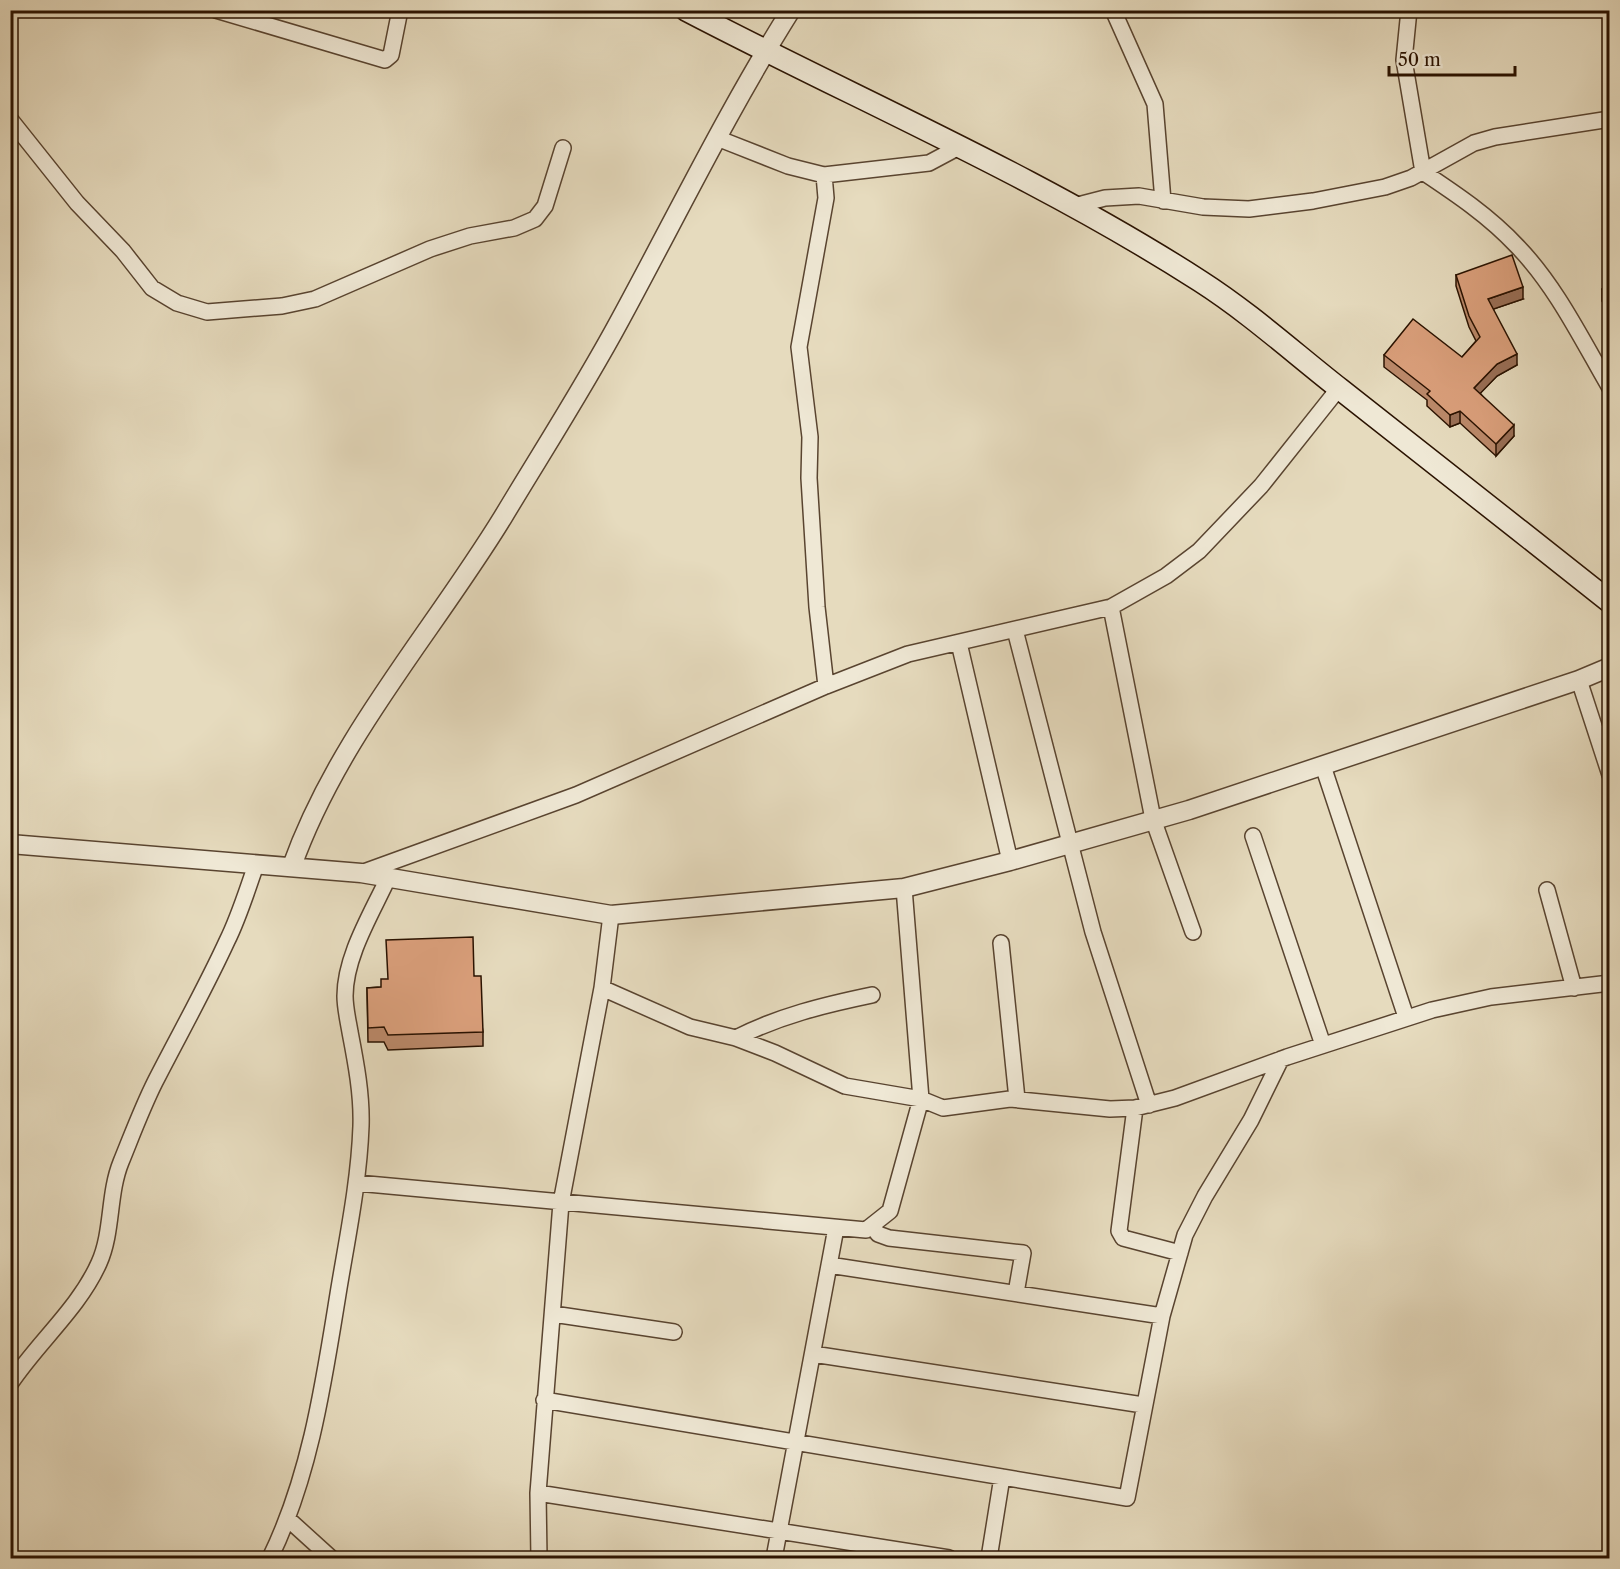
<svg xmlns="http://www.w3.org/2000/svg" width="1620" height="1569" font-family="'Libre Caslon Text',serif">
  <rect width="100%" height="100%" fill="#e6dbbe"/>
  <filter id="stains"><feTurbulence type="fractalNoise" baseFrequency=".00333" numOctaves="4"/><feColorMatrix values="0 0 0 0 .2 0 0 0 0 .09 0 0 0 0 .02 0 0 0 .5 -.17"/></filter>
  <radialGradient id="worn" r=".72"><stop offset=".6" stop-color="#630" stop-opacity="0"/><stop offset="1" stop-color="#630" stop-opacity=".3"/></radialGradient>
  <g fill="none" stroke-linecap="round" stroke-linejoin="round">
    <g stroke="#594430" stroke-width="18">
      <path id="minor" d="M216,10l169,50 6,-5 9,-45
        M1113,10l42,94 8,97
        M1409,10l-5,50 19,112c33,22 66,44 94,74 39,40 65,94 93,142
        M10,119l67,84 46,48 29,37 25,15 30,9 75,-6 33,-7 115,-50 40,-13 44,-8 21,-9 10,-13 18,-58
        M717,138l71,28 36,9 105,-12 30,-16
        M824,175l2,23 -27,149 11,90 -1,41 8,129 9,79
        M1074,206l31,-8 34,-2 64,11 46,2 64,-8 72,-14 26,-9 63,-35 21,-6 115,-18
        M1111,607l42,212 40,113
        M1015,630l78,302 56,173
        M959,643l51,218
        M1579,680l31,95
        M1323,766l83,251
        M1253,836l70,209
        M361,873l215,-78 250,-109 82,-32 203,-47 55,-31 33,-25 62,-65 78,-98
        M1547,890l27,98
        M1001,943l16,156
        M602,988l88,39 46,11 39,15 70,33 76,13 22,9 67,-9 100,10 25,-1 40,-10 112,-41 145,-47 59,-13 119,-14
        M736,1038c43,-22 88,-33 136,-43
        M1135,1108l-16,123 4,7 57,15
        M357,1183l509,47 24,-19 31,-112 -17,-211
        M873,1227l5,7 11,4 134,15 -7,40
        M829,1265l333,51
        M553,1314l121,18
        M813,1354l330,51
        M10,1384c28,-42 69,-76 89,-121 14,-31 9,-69 22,-101 11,-27 21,-54 34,-80 24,-47 50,-93 72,-141 12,-24 20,-51 29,-76
        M544,1400l583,98 35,-182 23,-81 20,-39 46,-76 30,-61
        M538,1493l411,65
        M288,1519l43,39
        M270,1558c41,-84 54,-178 69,-270 9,-54 20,-107 22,-162 1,-31 -5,-63 -11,-94 -2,-12 -5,-24 -5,-36 0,-40 27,-83 43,-118
        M539,1558l-1,-65 23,-290 41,-215 9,-73
        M774,1558l62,-330
        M989,1558l13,-81"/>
    </g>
    <g stroke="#594430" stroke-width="21">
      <path id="tertiary" d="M10,844l351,29 250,42 293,-27 106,-27 179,-51 390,-130 31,-13
        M292,866c46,-129 140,-233 211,-349 39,-65 81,-130 117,-197 56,-103 108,-210 171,-310"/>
    </g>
    <g stroke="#2a1200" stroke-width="24">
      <path id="secondary" d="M686,10c172,90 351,166 514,271 50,32 94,72 140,108 90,70 180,142 270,213"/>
    </g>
    <use href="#minor" stroke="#efe8d5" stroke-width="15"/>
    <use href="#tertiary" stroke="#efe8d5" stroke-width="18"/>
    <use href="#secondary" stroke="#efe8d5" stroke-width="21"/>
  </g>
  <path fill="#bb896a" stroke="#2a1200" stroke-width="1.5" d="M1456,275l67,24 -30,10 24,56 -20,11 -17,17 34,43 -18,20 -36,-33 -10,4 -23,-21v-6l-43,-33v-12l78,2 14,-16 -7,-14 -13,-41z
    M1610,285v30l-8,-14v-12z
    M474,976l9,56v14l-95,4 -4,-8h-16l-1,-54 14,-1z"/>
  <path fill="#996f56" stroke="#2a1200" stroke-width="1.5" d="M1523,287v12l-35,12v-12z
    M1517,354v11l-20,11 -23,24v-12l23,-24z
    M1460,411v12l-10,4v-12z
    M1514,425v11l-18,20v-12z"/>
  <path fill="#da9f7b" stroke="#2a1200" stroke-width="1.5" d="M1512,255l11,32 -35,12 29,55 -20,10 -23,24 40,37 -18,19 -36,-33 -10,4 -23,-21 3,-3 -46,-36 29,-36 49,38 18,-20 -11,-21 -13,-41z
    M1610,285v19l-8,-15z
    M473,937l1,39h7l2,56 -95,3 -4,-8 -16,1 -1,-40 14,-1v-8h7l-2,-39z"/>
  <rect width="1620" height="1569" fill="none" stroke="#e6dbbe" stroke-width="36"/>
  <rect x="12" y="12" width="1596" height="1545" fill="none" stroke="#2a1200" stroke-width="3"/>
  <rect x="18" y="18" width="1584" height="1533" fill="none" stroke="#2a1200" stroke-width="1.5"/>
  <path d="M1389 66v9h126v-9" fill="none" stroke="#2a1200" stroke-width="3"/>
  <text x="1398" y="66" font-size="18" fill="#2a1200" stroke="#efe8d5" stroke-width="4.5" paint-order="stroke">50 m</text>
  <rect width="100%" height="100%" filter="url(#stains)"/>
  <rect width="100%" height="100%" fill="url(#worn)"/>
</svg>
